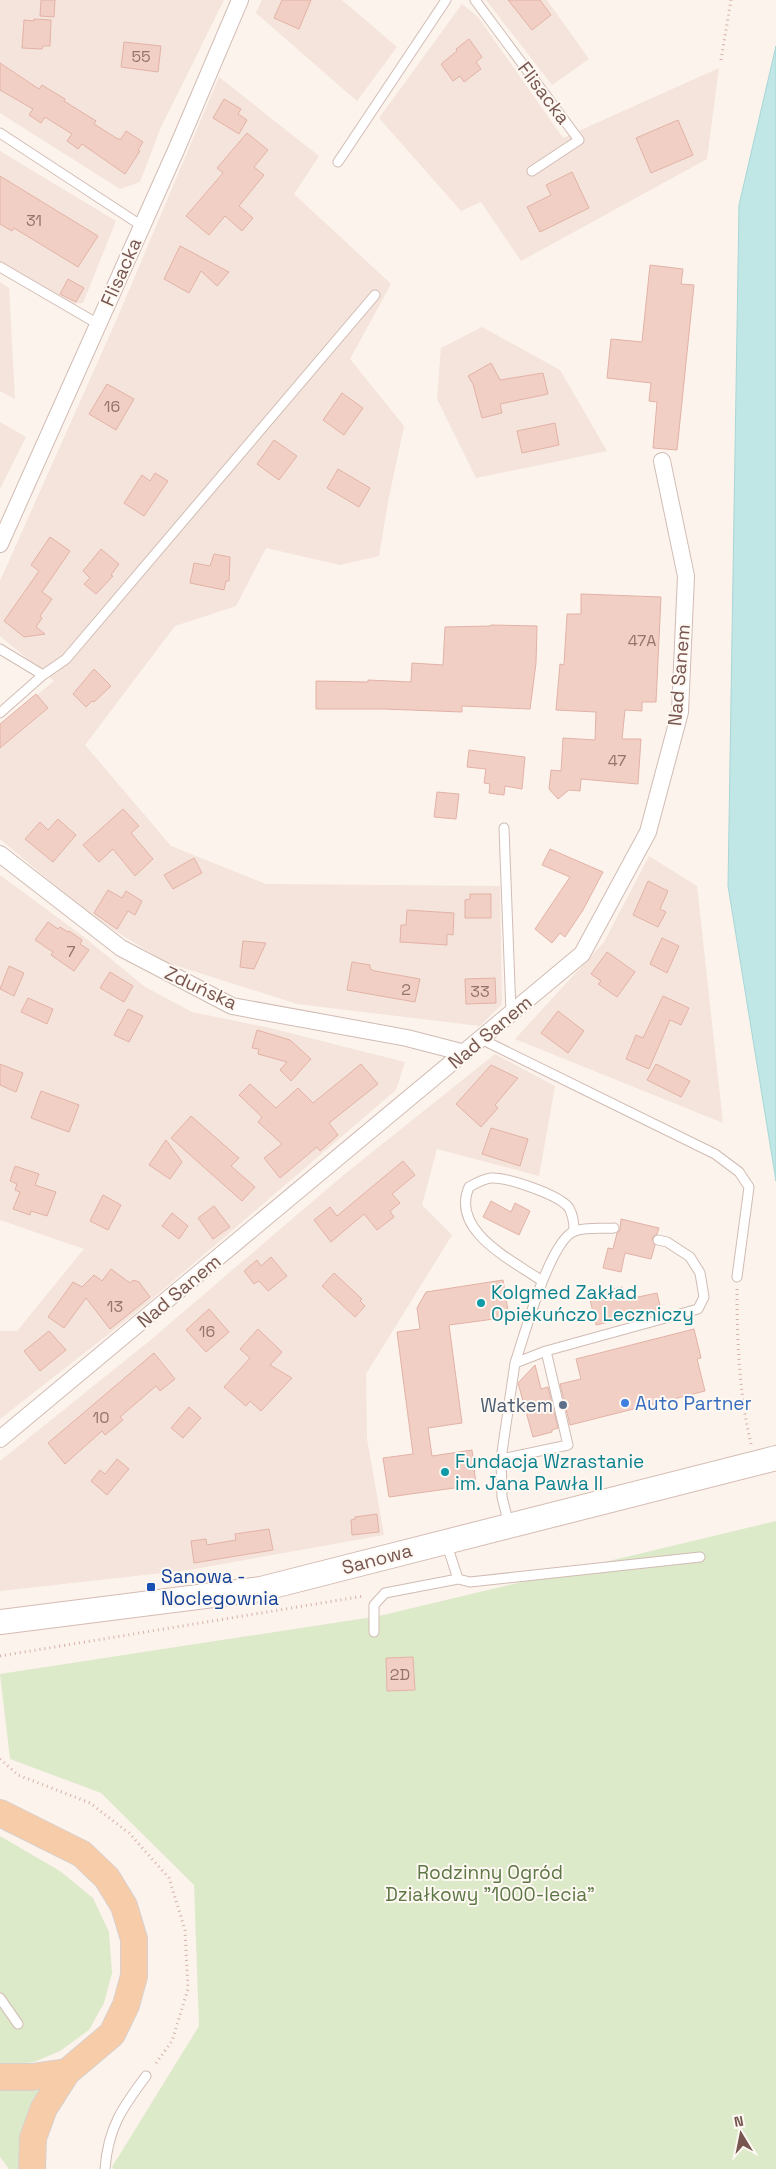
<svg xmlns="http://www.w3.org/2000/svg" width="776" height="2169" font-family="'Space Grotesk',sans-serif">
  <rect width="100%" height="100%" fill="#fcf3ec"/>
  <path fill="#f4e4db" d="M0,0h224l-63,127 -21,55 -20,7 -120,-76z
    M262,0h80l55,47 -40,54 -101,-88z
    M486,0h61l42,59 -37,26z
    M462,4l16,13 85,121 156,-70 -12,91 -186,102 -40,-59 -20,9 -82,-93z
    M219,77l100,79 -25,38 97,90 -41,75 54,67 -16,76 -9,54 -39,9 -74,-17 -30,58 -61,20 -90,119 86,101 95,38 234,2 2,118 -22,22 -183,-22 -132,-42 -75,-47 -90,-76v-114l54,-44 -54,-45v-55l116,-260z
    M0,151l116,70 -33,82 -18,1 -65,-41z
    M0,282l9,6 6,111 -15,-8z
    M482,327l78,43 47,81 -131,27 -39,-79 4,-51z
    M0,422l26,15 -26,52z
    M649,856l48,30 26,237 -208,-84 89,-97z
    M0,875l84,62 61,50 47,25 78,16 135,34 -9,28 -258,221 -138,108v-88h17l67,-82 -84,-29z
    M495,1054l60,32 -16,90 -102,-27 -15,56 30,30 -86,139 1,65 17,96 -195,35 -189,21v-130l147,-118 199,-170z"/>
  <path fill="#ddeaca" d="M776,1521v648h-662l-2,-2 87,-141 -5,-141 -93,-92 -91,-34 -10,-85 379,-58z
    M0,1836l60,35 33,27 16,34 3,41 -8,30 -15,27 -29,21 -26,11 -29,4 -5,-1z
    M44,2084l-21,85h-14l-9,-12v-69z"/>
  <path fill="#c0e6e5" stroke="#a7d7d6" d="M776,46v1135l-48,-295 11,-681z"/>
  <path fill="#f1cfc5" stroke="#e3b2a6" d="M41,0h14l-1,17 -14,-1z
    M282,0h29l-12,29 -25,-11z
    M508,0h32l11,15 -19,15z
    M34,19l17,1 -1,26h-7l-1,3 -20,-1 2,-28 10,1z
    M469,39l13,18 -6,5 5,7 -17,13 -4,-6 -7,5 -12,-17 16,-13 -1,-2z
    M124,42l37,4 -3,26 -37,-5z
    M0,63l39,26 3,-4 23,14 -1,2 32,20 -2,3 24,15h3l5,-8 17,11 -5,8 2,1 -15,23 -43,-30 -4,5 -11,-8 5,-7 -27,-17 -4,6 -12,-8 4,-6 -33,-19z
    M224,99l17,10 -3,5 9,6 -8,14 -26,-16z
    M678,120l15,35 -42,18 -15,-35z
    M247,133l21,17 -14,17 10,8 -25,31 14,12 -11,13 -17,-15 -16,19 -23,-19 37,-43 -6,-5z
    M572,172l17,36 -49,24 -13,-25 24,-12 -5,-10z
    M0,176l98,60 -20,31 -64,-39 -2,3 -12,-7z
    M180,246l2,1 47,25 -12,14 -16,-15 -12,22 -25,-14z
    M650,265l33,4 -2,15 13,1 -17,165 -24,-2 4,-46 -8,-1 2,-18 -44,-5 4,-39 31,3z
    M68,279l16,9 -8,14 -16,-8z
    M491,363l9,17 43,-7 5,21 -48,10 2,9 -20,5 -9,-34 -5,-8z
    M107,384l27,15 -18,31 -27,-16z
    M342,393l21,15 -19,27 -21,-15z
    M555,423l4,22 -37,8 -5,-22z
    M274,440l23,16 -18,24 -22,-16z
    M338,469l32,19 -11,19 -32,-19z
    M155,473l13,8 -24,35 -20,-13 18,-28 8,6z
    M50,537l20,14 -28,41 10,7 -12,17 2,2 -6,9 9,7 -21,3 -20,-16 35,-50 -8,-6z
    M101,549l18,15 -8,11 2,1 -17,18 -12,-10 6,-6 -7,-7z
    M214,554l16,3 -1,24h-3l-2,9 -34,-7 4,-20 16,3z
    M581,594l80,3 -5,105h-14v9l-17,-1 -3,29h19l-3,45 -57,-5 -1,12 -11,-1 -11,9 -9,-10 2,-19 10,1 2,-33 32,2 1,-28 -40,-2 4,-46 4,1 3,-51h14z
    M491,625l46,1 -1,37 -6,46 -68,-3v6l-78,-3h-68v-28l52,1v-2l43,2 1,-19 31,2 2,-38 45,-1z
    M94,669l17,17 -17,16 -2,-1 -6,6 -13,-13z
    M36,694l12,14 -48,40v-24z
    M469,750l56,7 -3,32 -17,-3 -1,9 -15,-2 1,-9 -6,-1 2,-14 -19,-2z
    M437,792l22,2 -3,25 -22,-2z
    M123,809l16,17 -8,7 22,26 -18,17 -22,-27 -14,13 -16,-17z
    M58,819l18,16 -23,27 -28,-23 15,-17 8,8z
    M550,849l53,23 -20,38 -18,27 -5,-4 -8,10 -17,-14 35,-52 -28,-12z
    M194,858l8,15 -29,16 -9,-14z
    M648,881l20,10 -8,18 6,3 -8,15 -25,-12z
    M108,890l14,8 4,-7 16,10 -7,14 -7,-4 -11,18 -23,-16z
    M470,894h21v24h-26v-18l5,-1z
    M407,910l47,3 -1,22 -6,-1v11l-47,-3 1,-17h5z
    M48,922l10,7 2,-2 8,5 1,-1 13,9 -2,4 9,6 -15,21 -23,-16 2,-3 -18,-12z
    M662,938l17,8 -12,27 -17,-9z
    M243,941l23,2 -12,26 -14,-2z
    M607,952l28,20 -18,25 -19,-13 3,-3 -10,-7z
    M352,962l18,3v4l5,2 45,8 -5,23 -68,-12z
    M9,966l15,7 -10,23 -14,-7z
    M110,972l23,14 -9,16 -24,-14z
    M495,978l1,25 -30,1 -1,-25z
    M663,996l26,12 -8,17 -11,-5 -21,49 -23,-10 10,-24 7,3z
    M28,998l25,11 -6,15 -26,-12z
    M128,1009l15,7 -14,26 -15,-7z
    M558,1011l26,20 -16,22 -27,-20z
    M257,1030l33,10 21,19 -20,22 -11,-11 7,-8 -29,-8 1,-5 -7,-1z
    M0,1064l23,9 -7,19 -16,-7z
    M361,1064l17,20 -49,39 9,12 -18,16 -3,-4 -37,31 -16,-20 18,-14 -24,-22 4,-5 -23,-22 11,-11 26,24 22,-20 15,15z
    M656,1064l34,17 -9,16 -34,-17z
    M491,1065l27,13 -23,27 3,3 -17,19 -25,-23z
    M41,1091l38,14 -10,27 -38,-14z
    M191,1116l48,42 -8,8 24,21 -13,14 -71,-63z
    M491,1128l37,11 -8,27 -38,-12z
    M166,1140l16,22 -12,17 -21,-14z
    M403,1161l12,14 -23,19 8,9 -10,8 4,6 -17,13 -13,-16 -33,28 -17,-22 16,-13 7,9z
    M15,1166l24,8 -4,11 21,7 -9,24 -16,-5 -1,4 -17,-6 7,-17 -5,-2 2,-6 -7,-3z
    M103,1195l18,10 -13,25 -18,-9z
    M491,1201l20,11 4,-9 15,8 -11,24 -36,-18z
    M214,1206l16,21 -17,12 -15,-21z
    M172,1213l16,13 -9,13 -17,-13z
    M621,1219l38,9 -2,6 -5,4 3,7 -4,14 -26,-6 -4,19 -18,-4 5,-20 5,1 4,-16 3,-3z
    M271,1257l16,19 -19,15 -9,-10 -5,3 -10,-13 13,-11 4,6z
    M111,1269l19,14 3,-3 6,2 11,15 -40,32 -24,-31 -22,30 -16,-11 25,-35 9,5 12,-12 8,6z
    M334,1273l28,26 -2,2 5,5 -10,11 -33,-31z
    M503,1280l6,37 -60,8 13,98 -34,5 4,28 40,-6 4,35 -87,12 -6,-39 30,-4 -16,-122 23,-3 -3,-21 9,-16z
    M622,1287l2,13 33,-7 4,17 -65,15 -7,-30z
    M209,1309l20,23 -23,20 -20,-22z
    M258,1329l24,23 -12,13 22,13 -31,33 -11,-10 -4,5 -22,-19 26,-29 -10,-9z
    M694,1329l7,29 -4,1 8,32 -135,34 -10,-41 21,-5 -5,-20z
    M49,1331l17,19 -26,21 -16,-20z
    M154,1353l21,26 -15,12 -4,-5 -36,31 3,3 -18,15 -3,-4 -37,33 -17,-21z
    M535,1365l6,24 7,-2 10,41 -6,2v2l-19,5 -15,-54z
    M189,1407l12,11 -18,20 -12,-10z
    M117,1459l12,10 -22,26 -16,-14 9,-11 5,4z
    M377,1514l2,18 -27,3 -1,-15 4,-1v-2z
    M269,1529l4,21 -79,13 -3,-22 15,-2 1,6 29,-5 -1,-6z
    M413,1657l2,33 -28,1 -1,-33z"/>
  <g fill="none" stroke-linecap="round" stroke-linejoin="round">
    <g stroke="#d1bcb4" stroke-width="11">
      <path id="service" d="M475,0l104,140 -47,31
        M0,133l142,93
        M338,162l108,-162
        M0,267l98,57
        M0,649l43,26
        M0,713l43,-38 23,-16 309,-364
        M504,828l7,185
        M481,1039l234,115 24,18 10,15 -12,90
        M542,1281c-30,-21 -92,-50 -73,-94 7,-4 14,-8 22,-9 16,-1 69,17 78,30 4,7 5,15 5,23
        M546,1351l152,-42 6,-12 -4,-24 -10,-16 -23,-15 -9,-2
        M515,1363c9,-26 35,-124 60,-132 11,-4 27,-2 39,-3
        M501,1459l14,-96 31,-12 22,94 -67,14 1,38 7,28
        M446,1542l12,37 12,3 230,-25
        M374,1632v-27l11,-12 73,-14
        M0,1998l18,26
        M105,2169c3,-41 17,-61 41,-93"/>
    </g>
    <g stroke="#d1bcb4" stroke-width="18">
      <path id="minor" d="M0,544l177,-396 63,-148
        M0,854l121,94 111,58 175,32 58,15
        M0,1439l582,-485 66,-122 32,-120 6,-136 -24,-115"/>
    </g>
    <g stroke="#d4bbb1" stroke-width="26">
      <path id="secondary" d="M0,1622l261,-33 515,-131"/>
    </g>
    <g stroke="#d9d0ce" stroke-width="28">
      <path id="primary" d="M0,1813l82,41 25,24 17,28 10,33v37l-8,29 -14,29 -45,38 -23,36 -11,30 -1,31
        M0,2077h32l35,-5"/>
    </g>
    <path stroke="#d6b1a7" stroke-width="3" stroke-dasharray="1 4" stroke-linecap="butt" d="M721,60l10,-60
      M737,1289c0,52 2,104 14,155
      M0,1656l364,-60
      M0,1759l18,16 72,28 39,30 40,45 16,52 3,59 -16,52 -18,25"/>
    <use href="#service" stroke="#fff" stroke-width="9"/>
    <use href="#minor" stroke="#fff" stroke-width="16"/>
    <use href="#secondary" stroke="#fff" stroke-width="24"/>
    <use href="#primary" stroke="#f7cca8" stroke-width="26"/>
  </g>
  <g fill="#0f9aa8" stroke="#fef8f3" stroke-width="2">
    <circle cx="481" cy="1303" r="5"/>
    <circle cx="445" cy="1472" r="5"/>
  </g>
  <circle fill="#3f7fe0" stroke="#fef8f3" stroke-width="2" cx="625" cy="1403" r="5"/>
  <circle fill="#5c6f8a" stroke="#fef8f3" stroke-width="2" cx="563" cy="1405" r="5"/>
  <rect fill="#1a4fb4" stroke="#fef8f3" stroke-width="2" x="146" y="1582" width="10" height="10" rx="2.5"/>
  <g text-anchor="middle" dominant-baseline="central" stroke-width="4" stroke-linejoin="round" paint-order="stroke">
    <g font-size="16" fill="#96746c">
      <text x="141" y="56">55</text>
      <text x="34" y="220">31</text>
      <text x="112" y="406">16</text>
      <text x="642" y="640">47A</text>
      <text x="617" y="760">47</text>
      <text x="71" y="951">7</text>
      <text x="406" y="989">2</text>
      <text x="480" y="991">33</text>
      <text x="115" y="1306">13</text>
      <text x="207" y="1331">16</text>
      <text x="101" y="1417">10</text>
      <text x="400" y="1674">2D</text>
    </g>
    <g font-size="19" fill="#77564f" stroke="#fef8f3">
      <text transform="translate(544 93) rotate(53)">Flisacka</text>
      <text transform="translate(121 272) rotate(-66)">Flisacka</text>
      <text transform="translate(679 675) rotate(-85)">Nad Sanem</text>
      <text transform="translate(201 988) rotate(25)">Zduńska</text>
      <text transform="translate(490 1032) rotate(-40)">Nad Sanem</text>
      <text transform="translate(179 1291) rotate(-40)">Nad Sanem</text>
      <text transform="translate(377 1559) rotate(-15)">Sanowa</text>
    </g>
    <g font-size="19" fill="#0d838f" stroke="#fef8f3" text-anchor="start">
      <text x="491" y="1292">Kolgmed Zakład<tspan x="491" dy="22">Opiekuńczo Leczniczy</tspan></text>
      <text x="455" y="1461">Fundacja Wzrastanie<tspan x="455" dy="22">im. Jana Pawła II</tspan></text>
    </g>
    <g font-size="19" fill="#366cbe" stroke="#fef8f3" text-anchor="start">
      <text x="635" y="1403">Auto Partner</text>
    </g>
    <g font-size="19" fill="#4e5e75" stroke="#fef8f3" text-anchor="end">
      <text x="553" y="1405">Watkem</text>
    </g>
    <g font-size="19" fill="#164399" stroke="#fef8f3" text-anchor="start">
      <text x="161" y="1576">Sanowa -<tspan x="161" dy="22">Noclegownia</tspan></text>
    </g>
    <g font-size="19" fill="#5c7644" stroke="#fef8f3">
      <text x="490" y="1872">Rodzinny Ogród<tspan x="490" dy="22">Działkowy "1000-lecia"</tspan></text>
    </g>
  </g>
  <g transform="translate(741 2134) rotate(350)" stroke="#fef8f3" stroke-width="4" paint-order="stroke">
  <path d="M0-4L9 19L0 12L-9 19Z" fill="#77564f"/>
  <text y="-8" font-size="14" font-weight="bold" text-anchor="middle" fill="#77564f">N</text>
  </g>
</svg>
